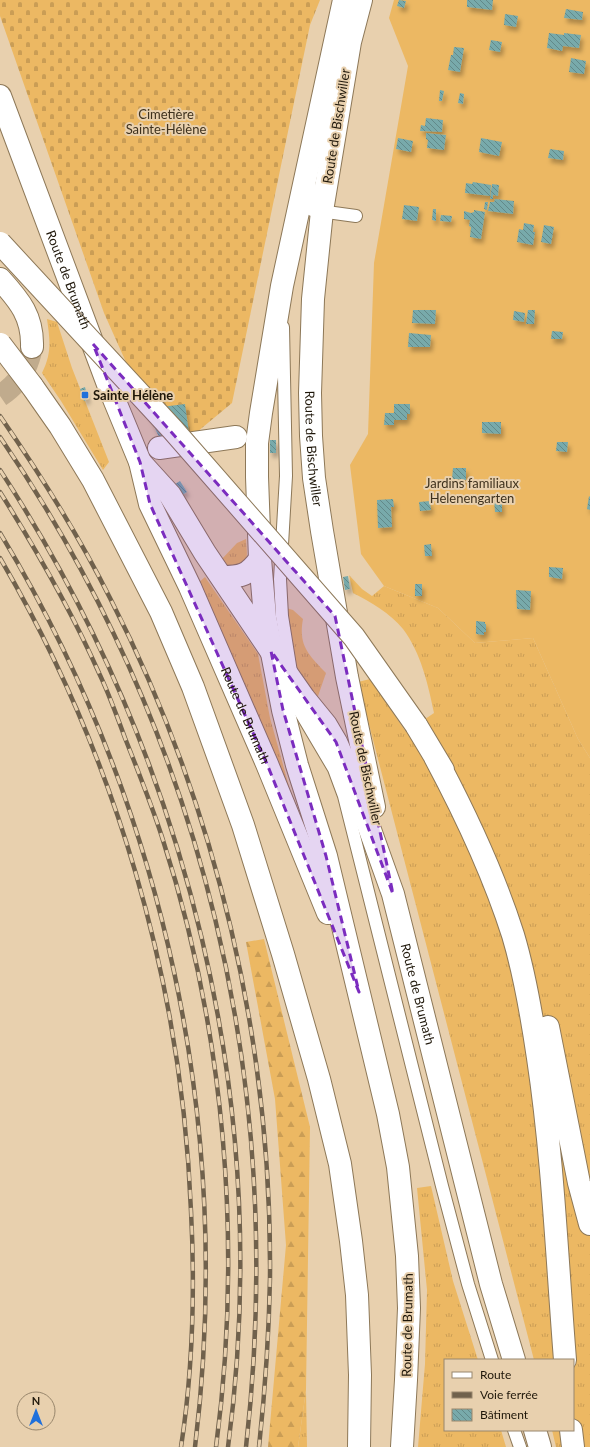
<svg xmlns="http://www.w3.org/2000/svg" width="590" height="1447" font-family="Lato,sans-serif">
  <defs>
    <pattern id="grass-tufts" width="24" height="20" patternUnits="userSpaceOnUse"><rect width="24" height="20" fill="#ecb863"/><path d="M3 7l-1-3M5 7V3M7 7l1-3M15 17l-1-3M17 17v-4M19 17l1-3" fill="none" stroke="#ca9d55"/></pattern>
    <pattern id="forest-firs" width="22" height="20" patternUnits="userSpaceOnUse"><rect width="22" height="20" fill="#ecb863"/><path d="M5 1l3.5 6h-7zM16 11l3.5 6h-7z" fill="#ca9d55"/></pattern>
    <pattern id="cemetery-stones" width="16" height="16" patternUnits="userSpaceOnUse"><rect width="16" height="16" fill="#ecb863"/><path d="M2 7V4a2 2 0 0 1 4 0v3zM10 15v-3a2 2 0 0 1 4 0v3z" fill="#ca9d55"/></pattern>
    <pattern id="building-back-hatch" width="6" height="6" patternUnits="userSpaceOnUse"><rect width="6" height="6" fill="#78aaab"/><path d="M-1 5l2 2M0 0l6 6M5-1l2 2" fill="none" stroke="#628989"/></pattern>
    <filter id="shadow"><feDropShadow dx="2.5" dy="4.5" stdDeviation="2" flood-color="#0004"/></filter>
  </defs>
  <rect width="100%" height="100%" fill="#e8d0ae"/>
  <path fill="url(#grass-tufts)" d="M47,319l10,3 15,46 37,94 -6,8 -42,-69 -19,-28c10,-20 8,-33 5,-54z
    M246,539c1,19 5,26 -18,28l-8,-6 17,-18z
    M349,575l13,14 10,7 12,-10 54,22 37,35 58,-5 45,101 12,19v689h-34l-4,-17h21v-70h-39l-176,-678 12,-3 36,53 28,-19c-6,-29 -13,-60 -31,-84 -13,-16 -32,-27 -50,-36z
    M205,577l53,77 12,64 22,79 -95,-213z
    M286,608l7,2 10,9c-5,27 6,36 23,54l-9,26 -23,-36z
    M431,1186l22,95 25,79h-33v70h56l5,17h-88l7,-83 2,-74 -10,-102z
    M306,1390l1,57h-9z"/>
  <path fill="url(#forest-firs)" d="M264,939l46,188 -4,263 -8,57h-30l18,-202 -11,-146 -29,-157z"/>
  <path fill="url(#cemetery-stones)" d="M0,0h320l-10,25 -78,378 -35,29 -38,4 -55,-123 -104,-297z"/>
  <path fill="#ecb863" d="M394,0h196v758l-12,-19 -45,-101 -58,5 -37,-35 -54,-22 -23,-32 -11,-89 18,-31 6,-171 34,-197 -19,-48z"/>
  <path fill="url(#building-back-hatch)" filter="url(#shadow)" d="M399,0l7,1 -2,7 -7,-2z
    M467,0h26l-1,10 -25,-3z
    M566,9l17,3 -1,8 -18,-2z
    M505,14l13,2 -2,11 -12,-2z
    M549,33l15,2v-2l17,2 -2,13 -16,-2 -1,5 -15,-3z
    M491,40l11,2 -2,10 -11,-2z
    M454,47l10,1 -4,24 -12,-2 3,-15h2z
    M571,58l15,3 -2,13 -15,-2z
    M440,90l4,1 -2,10h-3z
    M460,93l4,1 -1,10 -5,-1z
    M426,118l17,2 -1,12 -22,-1 1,-6 4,1z
    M426,133l20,2 -2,15 -17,-2 1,-8 -2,-1z
    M398,138l15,3 -2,11 -15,-3z
    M481,138l21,4 -3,14 -20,-4z
    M550,149l14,2 -1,9 -15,-2z
    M473,182l18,3 -1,11 -25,-3 1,-10 6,1z
    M492,184l7,1 -1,11 -5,-1v4h-3z
    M495,199l19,2 -1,13 -25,-3 2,-9h4z
    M485,202h3l-1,8 -3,-1z
    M404,205l15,2 -2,14 -15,-2z
    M433,209h3v12l-4,-1z
    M474,210l11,2 -4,27 -11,-2 1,-10 -2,-1 1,-6 -6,-1v-8l7,2 3,-1z
    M441,215l11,1 -1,6 -11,-1z
    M524,223l10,2 -1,7h2l-2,13 -16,-3 2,-13 4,1z
    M544,225l10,2 -3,17 -10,-2z
    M413,310h23l-1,14 -23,-1z
    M528,310h7l-1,14h-8z
    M514,311l11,2 -1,9 -11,-2z
    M552,331l11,1 -1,7h-11z
    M409,333l22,2 -1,12h-22z
    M85,387l3,12 -4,2 -4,-12z
    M185,404l4,29 -30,4 -13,-28z
    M394,404h16v10h-3v6h-13v5h-10l1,-12h9z
    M482,422h19v12l-19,-1z
    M270,440h6v13h-6z
    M557,442h11l-1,10 -11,-1z
    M453,468h13v12l-14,-1z
    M180,481l7,11 -5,3 -7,-11z
    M589,496l1,1v13l-3,-1z
    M393,499l1,8h-3l1,20 -14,1 -1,-28z
    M494,500h8v12h-7z
    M430,501l1,9 -11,1 -1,-9z
    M431,544l1,12h-7l-1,-11z
    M549,567l14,1 -1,11 -13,-2z
    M348,576l2,13 -5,1 -2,-13z
    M415,584h7v12h-7z
    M516,590l15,1 -1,19 -13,-1z
    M476,621l9,1v2h1v8h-2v3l-8,-1z"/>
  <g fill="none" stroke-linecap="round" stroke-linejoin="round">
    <path stroke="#c0ab8d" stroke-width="22" stroke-dasharray="22 11" stroke-linecap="butt" d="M0,396c19,-13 27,-26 32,-49"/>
    <g stroke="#8d7858" stroke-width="14">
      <path id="lane" d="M310,186l2,24 44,6
        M283,327l3,149 -6,103 2,37 9,56
        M292,698l42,71 10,27 98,390 26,98 24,76
        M514,1430l6,17"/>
    </g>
    <g stroke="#8d7858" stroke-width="24">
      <path id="street" d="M0,279c20,22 33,38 32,68
        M159,448l77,-11"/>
    </g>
    <g stroke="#8d7858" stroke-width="24">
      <g id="secondary">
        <path d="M344,0l-62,286 -21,127 -4,30v34l3,82 5,58 18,93 14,55 29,91 62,258 10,53 9,89 2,52 -3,72 -4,67"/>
        <path id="s1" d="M361,0l-11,42 -28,169 -9,88 -3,94 1,43 3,42 8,53 25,146 27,130"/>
        <path id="s2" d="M0,96l109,291 31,75 10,42 40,83 77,177 61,149"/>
        <path id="s3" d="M140,462l30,33 35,58 66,98 33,47 22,27 10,17 14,32 43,120 98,390 23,76"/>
        <path d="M222,577c20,0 26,-2 38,-18"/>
        <path d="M535,1430l5,17"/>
      </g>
    </g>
    <g stroke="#8d7858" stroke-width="24">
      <path id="highway" d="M32,386l28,40 33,54 68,132 32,75 50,138 40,129 36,125 21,85 11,77 6,54 3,80 -1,72
        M416,725l27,45
        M435,757c31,58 58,115 78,178 12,40 19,82 25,123 15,100 19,201 27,302
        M548,1027l31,156 11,41
        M571,1430l2,17"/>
    </g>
    <use href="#lane" stroke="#fff" stroke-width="12"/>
    <use href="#street" stroke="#fff" stroke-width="22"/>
    <use href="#secondary" stroke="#fff" stroke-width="22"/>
    <use href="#highway" stroke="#fff" stroke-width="22"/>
    <g stroke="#70614c" stroke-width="4.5">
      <path id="rail" d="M0,416c40,58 78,118 110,182 107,209 162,445 160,680 -1,56 -5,113 -11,169
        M0,437c205,300 287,650 246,1010
        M0,470c188,288 274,635 228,977
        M0,492c37,59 71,118 99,181 10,21 18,43 26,65 13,33 26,65 37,99 63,194 81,407 54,610
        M0,533c166,275 234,595 195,914
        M0,558c116,198 182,424 191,653 4,78 2,158 -10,236"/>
    </g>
    <use href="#rail" stroke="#e8d0ae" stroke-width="3" stroke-dasharray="9" stroke-linecap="butt"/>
    <g stroke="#8d7858" stroke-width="24" stroke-linecap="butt">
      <path id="highway-bridge" d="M0,243l173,187 181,207 62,88
        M0,344l32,42"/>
    </g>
    <use href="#highway-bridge" stroke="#fff" stroke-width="22"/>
  </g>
  <path fill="#7b2cbf" fill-opacity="0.2" stroke="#7b2cbf" stroke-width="3" stroke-dasharray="8 5" stroke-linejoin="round" d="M93,344l242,272 58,278 -57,-152 -65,-91 12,59 43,146 33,136 -92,-228 -117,-260 -10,-42z"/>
  <rect fill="#2070db" stroke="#e8d0ae" stroke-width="1.5" x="81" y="391" width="8" height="8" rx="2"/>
  <g text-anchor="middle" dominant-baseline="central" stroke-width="4" stroke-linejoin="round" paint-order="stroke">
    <g font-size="13" fill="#3e311d" stroke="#e8d0ae">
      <text x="166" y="114">Cimetière<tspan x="166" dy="15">Sainte-Hélène</tspan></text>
      <text x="472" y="483">Jardins familiaux<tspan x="472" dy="15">Helenengarten</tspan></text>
    </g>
    <g font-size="13" fill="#1f170a" stroke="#e8d0ae">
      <text transform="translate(336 126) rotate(-81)">Route de Bischwiller</text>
      <text stroke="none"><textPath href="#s2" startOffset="196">Route de Brumath</textPath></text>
      <text stroke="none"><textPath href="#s1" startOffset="453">Route de Bischwiller</textPath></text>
      <text stroke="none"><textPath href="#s2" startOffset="667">Route de Brumath</textPath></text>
      <text transform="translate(366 768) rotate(78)">Route de Bischwiller</text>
      <text stroke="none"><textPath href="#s3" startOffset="608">Route de Brumath</textPath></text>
      <text transform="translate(407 1325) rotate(-89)">Route de Brumath</text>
    </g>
    <g font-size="13" font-weight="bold" fill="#1f170a" stroke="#e8d0ae" text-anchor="start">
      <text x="93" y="395">Sainte Hélène</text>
    </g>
  </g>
  <rect x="444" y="1359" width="130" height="72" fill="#e8d0ae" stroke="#98866c"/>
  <rect x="452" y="1372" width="20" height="6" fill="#ffffff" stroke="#98866c"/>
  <text x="480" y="1379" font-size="12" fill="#1f170a">Route</text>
  <rect x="452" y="1392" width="20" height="6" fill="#70614c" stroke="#98866c"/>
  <text x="480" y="1399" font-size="12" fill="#1f170a">Voie ferrée</text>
  <rect x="452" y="1409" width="20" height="12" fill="url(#building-back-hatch)" stroke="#98866c"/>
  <text x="480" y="1419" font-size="12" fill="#1f170a">Bâtiment</text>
  <g transform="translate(36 1411)"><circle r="19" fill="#e8d0ae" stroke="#98866c"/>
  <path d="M0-3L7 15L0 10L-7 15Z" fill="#2070db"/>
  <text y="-6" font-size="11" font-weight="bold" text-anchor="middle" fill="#1f170a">N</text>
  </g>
</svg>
